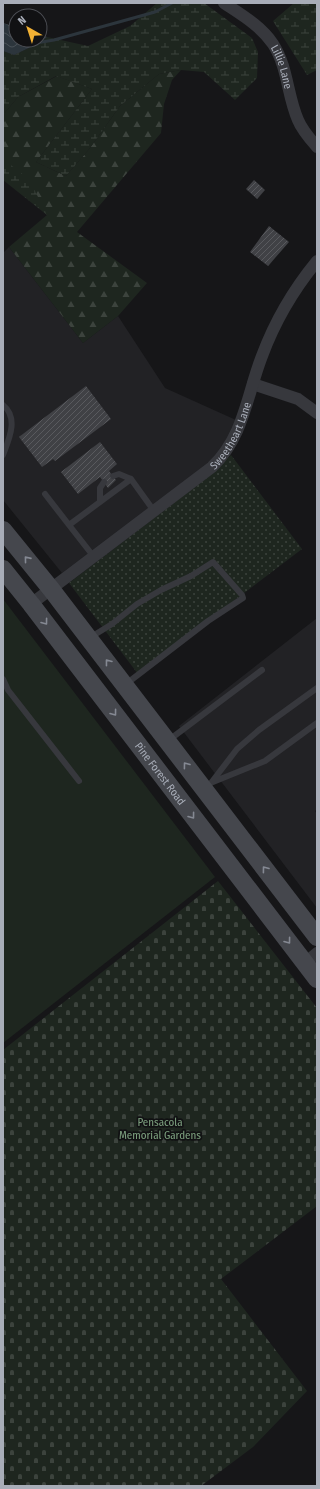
<svg xmlns="http://www.w3.org/2000/svg" width="320" height="1489" font-family="'Fira Sans Condensed',sans-serif">
  <defs>
    <pattern id="forest-firs" width="22" height="20" patternUnits="userSpaceOnUse"><rect width="22" height="20" fill="#1e261f"/><path d="M5 1l3.5 6h-7zM16 11l3.5 6h-7z" fill="#3c433d"/></pattern>
    <pattern id="wetland-marsh" width="20" height="14" patternUnits="userSpaceOnUse"><rect width="20" height="14" fill="#1e261f"/><path d="M1 5h8M5 5V1M11 12h8M15 12V8" fill="none" stroke="#3c433d"/></pattern>
    <pattern id="cemetery-stones" width="16" height="16" patternUnits="userSpaceOnUse"><rect width="16" height="16" fill="#1e261f"/><path d="M2 7V4a2 2 0 0 1 4 0v3zM10 15v-3a2 2 0 0 1 4 0v3z" fill="#3c433d"/></pattern>
    <pattern id="park-dots" width="8" height="8" patternUnits="userSpaceOnUse"><rect width="8" height="8" fill="#1e261f"/><path d="M2 2h.1M6 6h.1" fill="none" stroke="#3c433d" stroke-width="1.8" stroke-linecap="round"/></pattern>
    <pattern id="water-waves" width="16" height="10" patternUnits="userSpaceOnUse"><rect width="16" height="10" fill="#2c353c"/><path d="M0 5q4-4 8 0t8 0" fill="none" stroke="#485056"/></pattern>
    <pattern id="building-hatch" width="6" height="6" patternUnits="userSpaceOnUse"><rect width="6" height="6" fill="#404145"/><path d="M-1 1l2-2M0 6l6-6M5 7l2-2" fill="none" stroke="#595a5e"/></pattern>
  </defs>
  <rect width="100%" height="100%" fill="#161618"/>
  <path fill="#222225" d="M9,247l74,96 35,-27 47,72 71,32 -6,14 -10,16 -11,12 -147,111 -59,-73v-247z
    M317,618v191l-2,2 2,3v94l-138,-182z"/>
  <path fill="url(#forest-firs)" d="M181,70l-9,10 -8,24 -3,29 -84,99 70,51 -29,33 -35,27 -74,-96 38,-32 -44,-56v-44l15,-18 39,-21 35,13 -56,73 30,14 24,-28 30,-42 39,-32z"/>
  <path fill="url(#wetland-marsh)" d="M157,3h47l48,35 6,14 -1,26 -22,22 -31,-28 -23,-2 -22,4 -39,32 -30,42 -24,28 -30,-14 56,-73 -36,-13 -38,21 -15,18v-64l11,4 19,-9 14,-9 41,9 42,-20z
    M294,3h23v67l-10,5 -34,-54z
    M3,159l26,20 18,36 -44,-35z"/>
  <path fill="url(#cemetery-stones)" d="M218,881l99,127v198l-96,73 86,112 -54,56 -52,39h-198v-436z"/>
  <path fill="url(#park-dots)" d="M231,455l71,94 -164,125 -69,-91 147,-112z"/>
  <path fill="#1e261f" d="M3,599l212,278 -212,166z"/>
  <path fill="url(#water-waves)" d="M3,23l13,4v13h24v-5l7,2 -14,9 -19,9 -11,-4z"/>
  <g fill="none" stroke-linecap="round" stroke-linejoin="round">
    <path stroke="#2c353c" stroke-width="3" d="M36,43l18,-3 101,-28 17,-9"/>
  </g>
  <path fill="url(#building-hatch)" d="M254,180l11,10 -8,9 -11,-10z
    M269,226l20,16 -21,24 -18,-14z
    M86,386l25,33 -56,42 -2,-2 -11,8 -23,-30z
    M100,442l17,22 -8,7 7,9 -8,8 -8,-11 -22,17 -17,-22z"/>
  <g fill="none" stroke-linecap="round" stroke-linejoin="round">
    <path stroke="#37383d" stroke-width="6" d="M3,405c16,13 6,34 0,50
      M113,476l6,-2 12,5
      M45,494l24,31
      M100,502v-14l4,-6
      M94,557l-25,-32 62,-46 23,32
      M91,637l21,-13 25,-20 24,-14 30,-14 22,-14 29,33 1,3 -35,23 -82,63
      M3,679l5,11 71,91
      M169,740l93,-70
      M213,782l52,-21 52,-38
      M211,783l26,-34 22,-19 58,-42"/>
    <g stroke="#37383d" stroke-width="12">
      <path id="s1" d="M224,3c18,12 37,23 49,41 15,23 14,51 25,76 4,10 12,19 19,27"/>
      <path d="M253,384l45,15 19,14"/>
      <path id="s2" d="M31,604l181,-137c32,-30 35,-73 50,-111 13,-35 32,-67 55,-95"/>
      <path d="M305,963l12,-10"/>
    </g>
    <g stroke="#45474d" stroke-width="18">
      <path d="M3,530l48,59 266,348"/>
      <path id="s3" d="M3,569l28,35 286,375"/>
    </g>
  </g>
  <defs><path id="oneway-chevron" d="M-2-3.5L2.5 0L-2 3.5" fill="none" stroke-width="1.6" stroke-linecap="round" stroke-linejoin="round"/></defs>
  <g stroke="#858993">
    <use href="#oneway-chevron" transform="translate(27 559) rotate(-129)"/>
    <use href="#oneway-chevron" transform="translate(45 622) rotate(53)"/>
    <use href="#oneway-chevron" transform="translate(108 662) rotate(-128)"/>
    <use href="#oneway-chevron" transform="translate(114 713) rotate(53)"/>
    <use href="#oneway-chevron" transform="translate(186 765) rotate(-127)"/>
    <use href="#oneway-chevron" transform="translate(192 816) rotate(53)"/>
    <use href="#oneway-chevron" transform="translate(265 869) rotate(-127)"/>
    <use href="#oneway-chevron" transform="translate(288 941) rotate(53)"/>
  </g>
  <g text-anchor="middle" dominant-baseline="central" stroke-width="3.5" stroke-linejoin="round" paint-order="stroke">
    <g font-size="11" fill="#a8adb8" stroke="#111113">
      <text stroke="none"><textPath href="#s1" startOffset="89">Lillie Lane</textPath></text>
      <text stroke="none"><textPath href="#s2" startOffset="264">Sweetheart Lane</textPath></text>
      <text stroke="none"><textPath href="#s3" startOffset="258">Pine Forest Road</textPath></text>
    </g>
    <g font-size="11" fill="#7fa381" stroke="#111113">
      <text x="160" y="1122">Pensacola<tspan x="160" dy="13">Memorial Gardens</tspan></text>
    </g>
  </g>
  <rect width="320" height="1489" fill="none" stroke="#a8adb8" stroke-width="8"/>
  <g transform="translate(28 28) rotate(321)"><circle r="19" fill="#111113" stroke="#4d4f55"/>
  <path d="M0-3L7 15L0 10L-7 15Z" fill="#f2b134"/>
  <text y="-6" font-size="11" font-weight="bold" text-anchor="middle" fill="#a8adb8">N</text>
  </g>
</svg>
